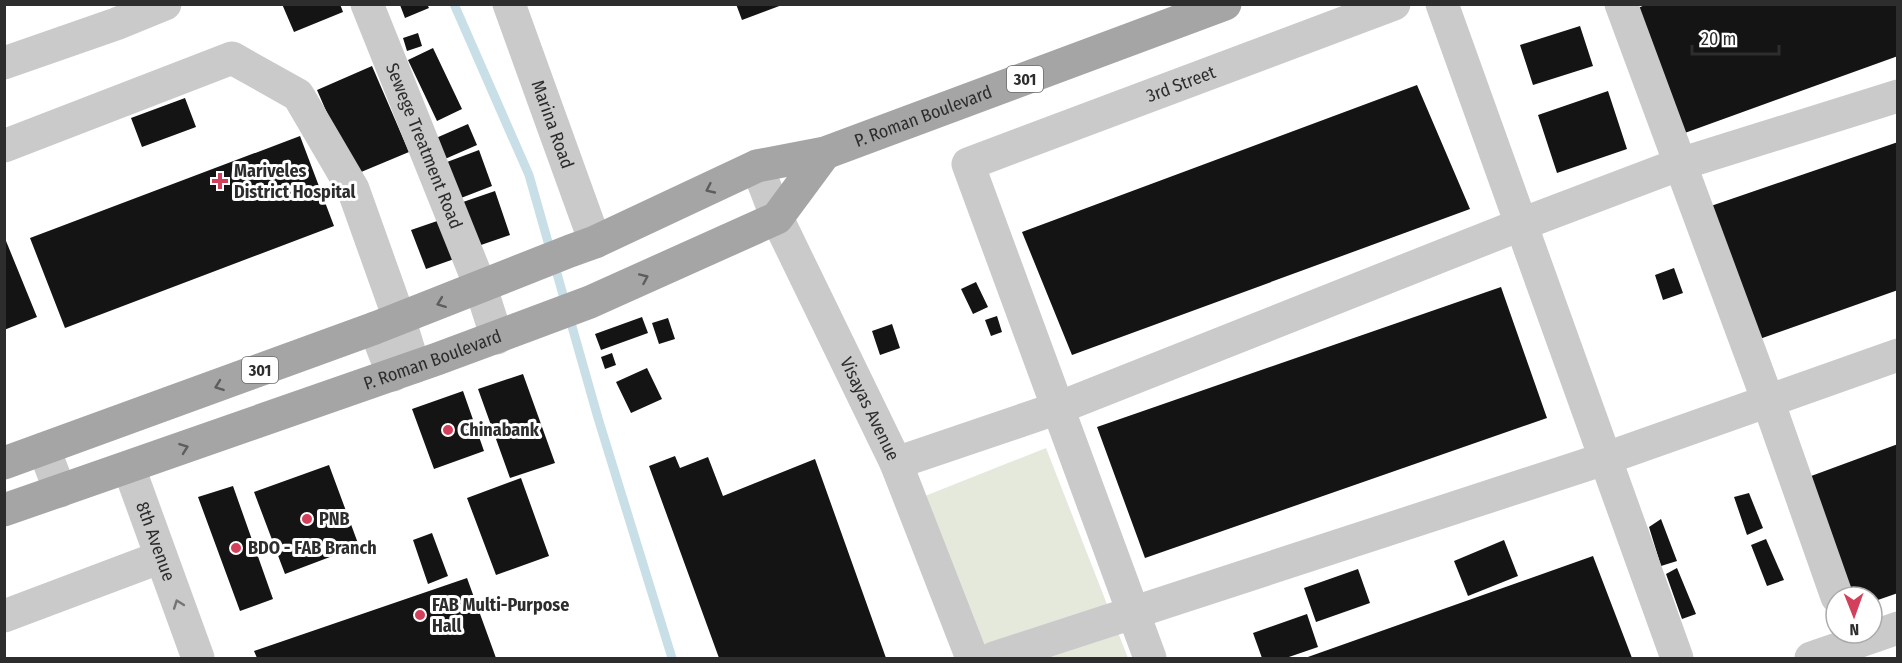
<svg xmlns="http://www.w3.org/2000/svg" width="1902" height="663" font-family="'Fira Sans Condensed',sans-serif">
  <rect width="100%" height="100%" fill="#fff"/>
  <path fill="#e4e9dc" d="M1046,448l82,210h-148l-60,-160z"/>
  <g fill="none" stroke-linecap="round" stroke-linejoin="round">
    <path stroke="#c9dfe7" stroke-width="9" d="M454,4l75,171 69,243 74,240"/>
  </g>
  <path fill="#141414" d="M282,4h58l3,8 -49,20z
    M427,4l2,4 -24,10 -5,-13z
    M736,4h46v1l-40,15z
    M1647,4h251v52l-216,78 -46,-125z
    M1580,26l13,40 -60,19 -13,-40z
    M418,33l4,13 -15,5 -4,-13z
    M433,48l29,61 -25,12 -29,-61z
    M372,66l37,86 -55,23 -37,-85z
    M1417,85l53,124 -398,146 -50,-123z
    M1608,91l19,58 -70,24 -19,-58z
    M185,98l11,29 -54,20 -11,-29z
    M468,124l9,21 -32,14 -9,-21z
    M300,136l34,90 -269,102 -35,-90z
    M1898,142v148l-144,51 -49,-133z
    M479,150l13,36 -31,12 -14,-36z
    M495,191l15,44 -32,11 -15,-44z
    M443,219l14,39 -31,11 -15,-39z
    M4,236l33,81 -33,13z
    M1674,268l9,25 -20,7 -8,-25z
    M976,282l12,25 -15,7 -12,-25z
    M1501,287l46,131 -402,140 -48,-131z
    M997,316l5,16 -11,4 -6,-16z
    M642,317l6,16 -47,17 -6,-16z
    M668,318l7,21 -16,5 -7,-21z
    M892,324l8,24 -20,7 -8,-24z
    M612,353l4,12 -11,4 -4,-12z
    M647,368l15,31 -31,14 -15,-31z
    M523,374l32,89 -45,15 -32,-89z
    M463,391l21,60 -50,18 -22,-60z
    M1898,444v149l-26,9v-5h-26l-43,-118z
    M675,456l5,12 28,-11 15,39 92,-37 71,199h-167l-70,-192z
    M329,465l30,81 -74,28 -31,-82z
    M521,478l28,78 -53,19 -29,-77z
    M233,486l40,113 -33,12 -42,-114z
    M1749,493l14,35 -16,7 -13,-38z
    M1661,519l16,42 -16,5 -12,-39z
    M432,533l16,43 -20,8 -15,-44z
    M1766,539l18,41 -17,6 -16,-41z
    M1504,540l14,36 -50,20 -14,-35z
    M1593,556l39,102h-327z
    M1677,568l19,46 -14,5 -16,-45z
    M1358,569l12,34 -54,19 -12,-34z
    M467,578l29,80h-239l-3,-7z
    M1307,614l11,33 -32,11h-24l-9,-25z"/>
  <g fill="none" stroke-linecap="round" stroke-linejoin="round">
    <g stroke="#cacaca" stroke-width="33">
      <path id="s1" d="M367,4l114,284 16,50"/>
      <path id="s2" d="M509,4l86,238"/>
      <path d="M1442,4c79,218 155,437 235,654"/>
      <path d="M1621,4l147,397 69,196"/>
      <path d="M4,63l112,-39 49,-20"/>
      <path d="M4,146l228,-88 66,37 55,94 46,129 15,49"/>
      <path id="s3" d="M757,166l20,52 119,245 76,195"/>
      <path d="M375,328l18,47"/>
      <path d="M44,449l16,42"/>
      <path d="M896,463l162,-55 464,-184 158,-60 218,-68"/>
      <path id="s4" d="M129,468l69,190"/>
      <path d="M4,616l157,-59"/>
      <path d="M994,658l610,-199 294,-104"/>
      <path id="s5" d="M1150,658l-182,-494 426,-160"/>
      <path d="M1811,658l87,-30"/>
    </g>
    <g stroke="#a5a5a5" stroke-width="33">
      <path id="s6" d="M4,463l371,-135 195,-77 25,-9 162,-76 68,-13 400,-149"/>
      <path id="s7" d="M4,510l433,-151 153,-57 187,-84 48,-65"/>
    </g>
  </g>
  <defs><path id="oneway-chevron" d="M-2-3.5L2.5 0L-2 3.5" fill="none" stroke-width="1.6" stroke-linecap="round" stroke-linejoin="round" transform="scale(1.5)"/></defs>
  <g stroke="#5d5d5d">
    <use href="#oneway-chevron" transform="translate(710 189) rotate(155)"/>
    <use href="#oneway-chevron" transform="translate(644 278) rotate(-24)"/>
    <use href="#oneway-chevron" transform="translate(441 303) rotate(159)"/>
    <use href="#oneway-chevron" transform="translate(219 386) rotate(160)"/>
    <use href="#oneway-chevron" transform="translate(184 448) rotate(-20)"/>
  </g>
  <use stroke="#747474" href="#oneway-chevron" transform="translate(178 604) rotate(-110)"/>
  <g fill="#d3405b" stroke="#fff" stroke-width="2">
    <path d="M217 172h6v6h6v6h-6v6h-6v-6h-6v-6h6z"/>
    <circle cx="448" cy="430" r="6"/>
    <circle cx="307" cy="519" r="6"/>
    <circle cx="236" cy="548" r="6"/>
    <circle cx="420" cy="615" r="6"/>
  </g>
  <g text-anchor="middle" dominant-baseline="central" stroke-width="6" stroke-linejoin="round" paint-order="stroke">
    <g fill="#fff" stroke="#6c6c6c" stroke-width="1.5">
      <rect x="1007" y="66" width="36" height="26" rx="4.5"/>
      <rect x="242" y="357" width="36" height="26" rx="4.5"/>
    </g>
    <g font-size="16" font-weight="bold" fill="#2d2d2d">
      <text x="1025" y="79">301</text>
      <text x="260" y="370">301</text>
    </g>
    <g font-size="18" fill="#2d2d2d" stroke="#fff">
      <text stroke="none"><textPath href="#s5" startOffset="754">3rd Street</textPath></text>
      <text stroke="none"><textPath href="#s6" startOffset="984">P. Roman Boulevard</textPath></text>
      <text stroke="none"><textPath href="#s2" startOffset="128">Marina Road</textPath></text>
      <text stroke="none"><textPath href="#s1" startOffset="153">Sewege Treatment Road</textPath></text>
      <text stroke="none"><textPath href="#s7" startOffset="454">P. Roman Boulevard</textPath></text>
      <text stroke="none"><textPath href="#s3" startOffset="268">Visayas Avenue</textPath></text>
      <text stroke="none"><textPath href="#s4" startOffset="78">8th Avenue</textPath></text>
    </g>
    <g font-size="18" font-weight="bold" fill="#2d2d2d" stroke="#fff" text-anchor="start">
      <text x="234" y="171">Mariveles<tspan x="234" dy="21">District Hospital</tspan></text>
      <text x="460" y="430">Chinabank</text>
      <text x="319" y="519">PNB</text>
      <text x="248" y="548">BDO - FAB Branch</text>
      <text x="432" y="605">FAB Multi-Purpose<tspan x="432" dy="21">Hall</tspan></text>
    </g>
  </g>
  <rect width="1902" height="663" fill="none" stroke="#2d2d2d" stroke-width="12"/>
  <g transform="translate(1854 615) rotate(179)"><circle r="28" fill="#ffffff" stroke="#ababab" stroke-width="1.5"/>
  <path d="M0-4.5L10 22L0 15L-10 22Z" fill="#d3405b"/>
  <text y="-9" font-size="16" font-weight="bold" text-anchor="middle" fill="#2d2d2d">N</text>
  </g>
  <path d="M1692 45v9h87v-9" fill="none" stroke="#2d2d2d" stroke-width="3"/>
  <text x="1701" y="45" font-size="18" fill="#2d2d2d" stroke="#ffffff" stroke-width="4.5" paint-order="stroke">20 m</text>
</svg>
